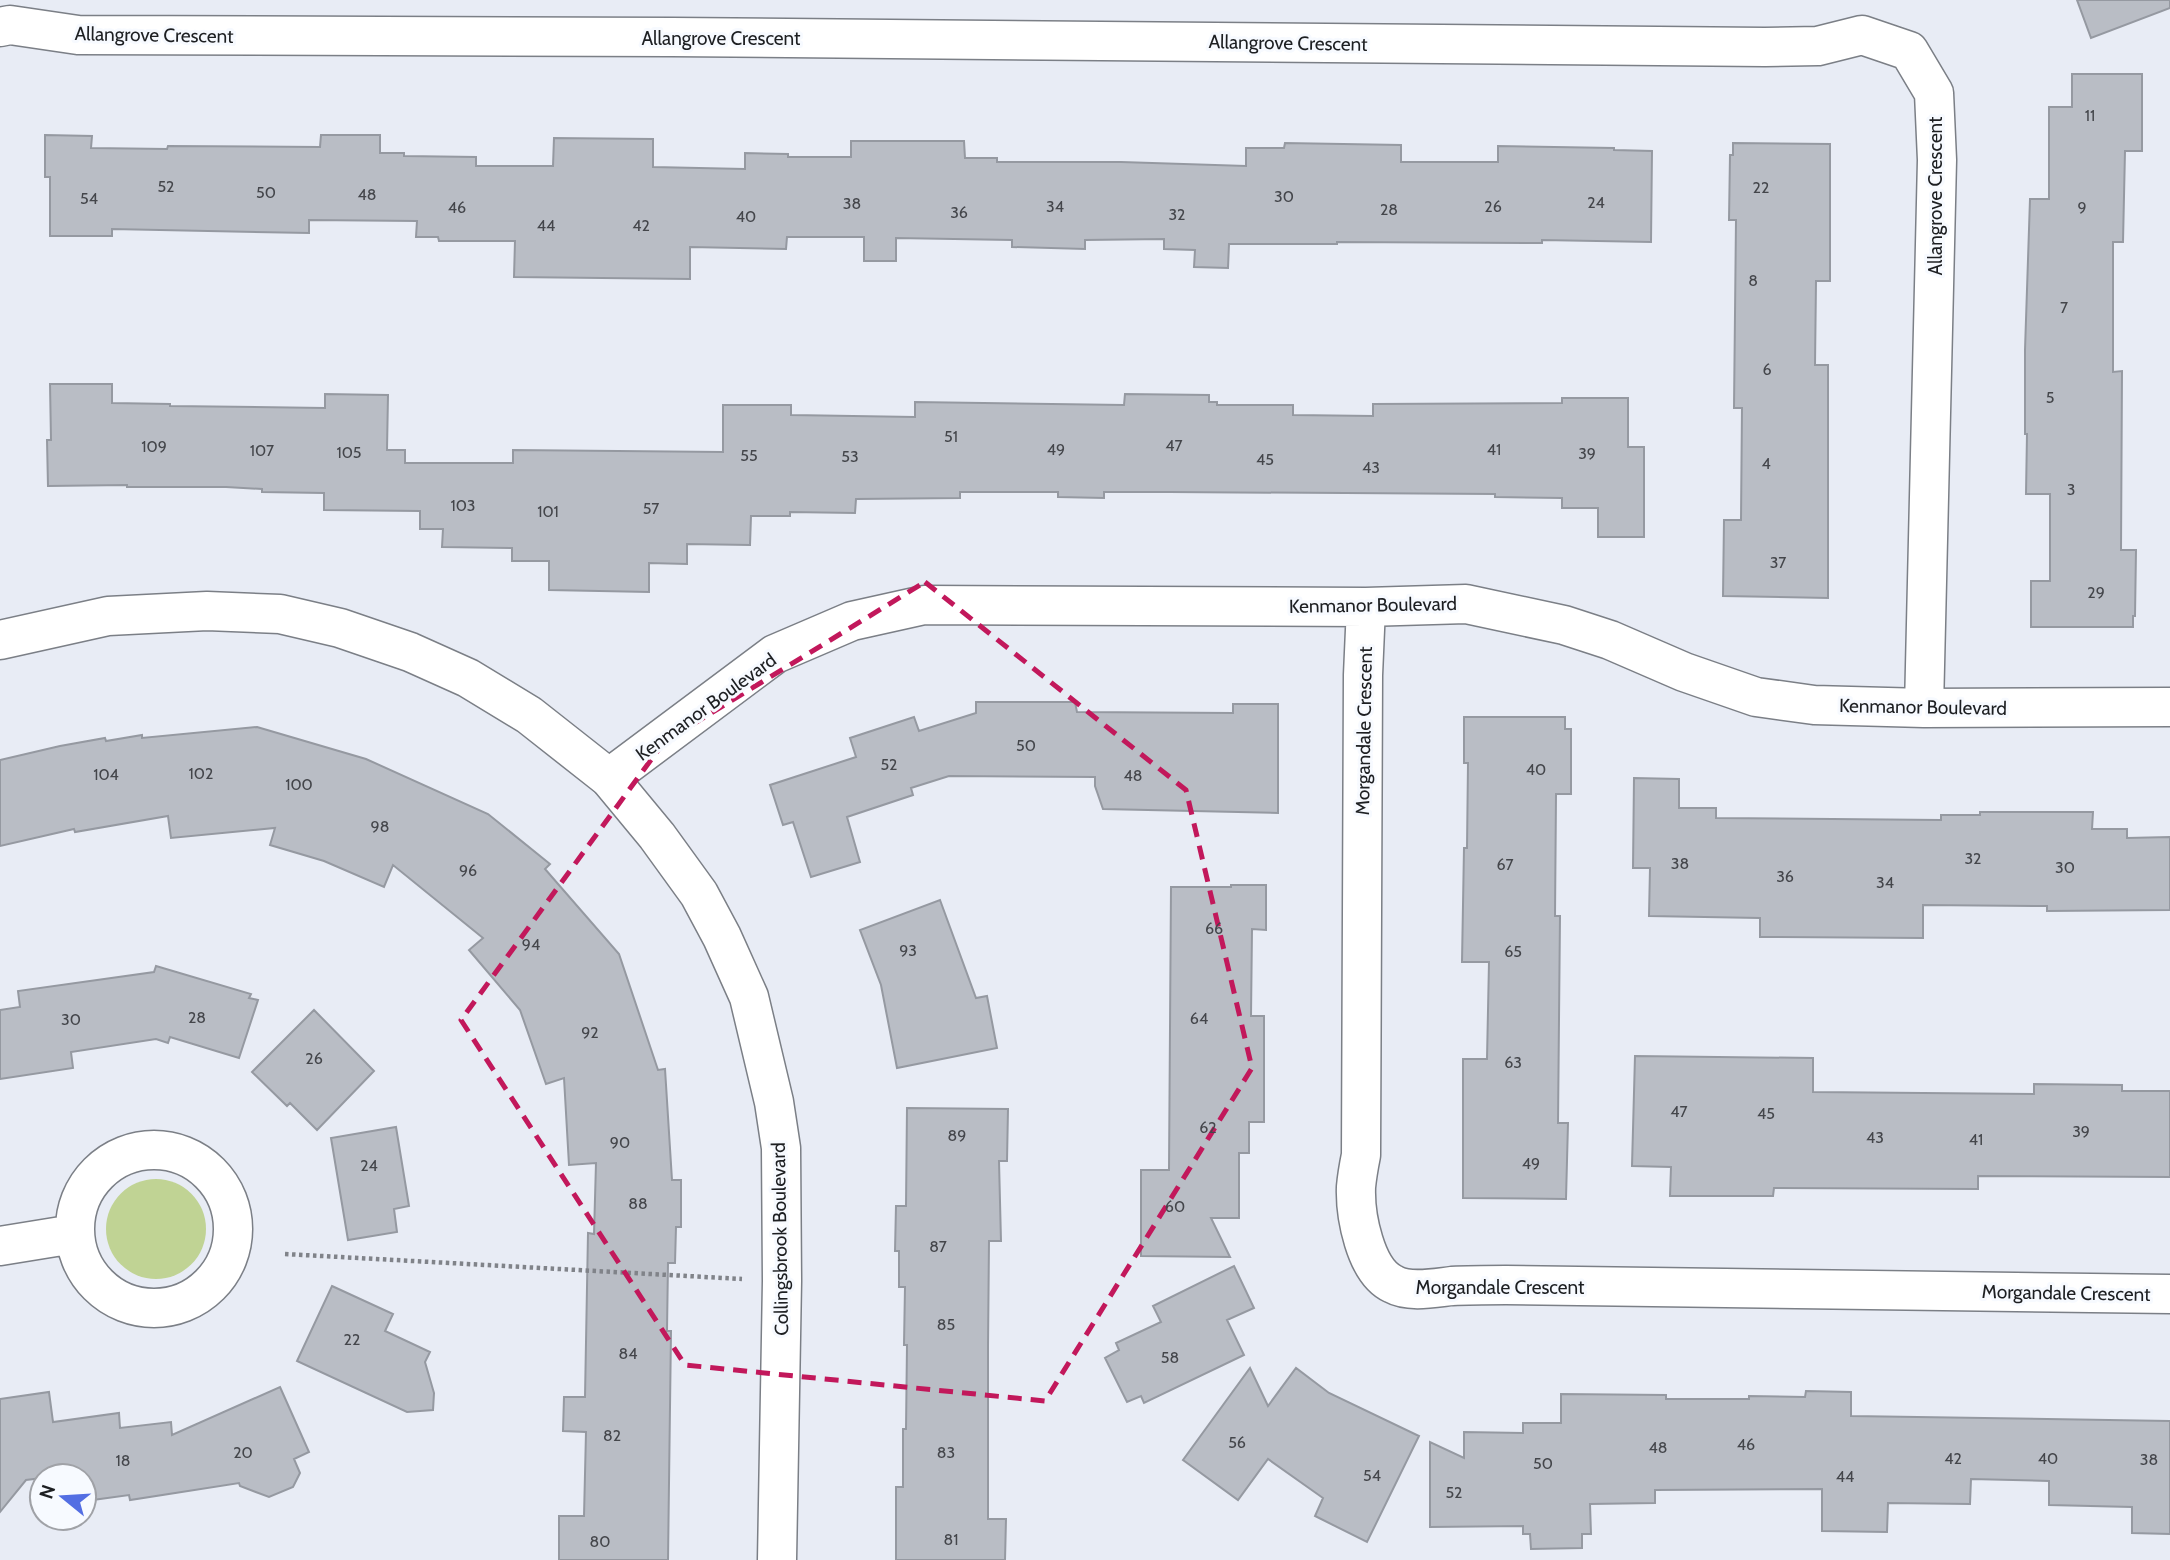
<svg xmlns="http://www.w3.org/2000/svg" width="2170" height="1560" font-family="Cabin,sans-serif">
  <rect width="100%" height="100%" fill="#e8ecf5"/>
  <path fill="#c0d394" d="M106 1229a50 50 0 1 1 100 0a50 50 0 1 1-100 0Z"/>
  <path fill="#b9bdc5" stroke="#9599a1" stroke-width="2" d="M2077,0h93v8l-79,30z
    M2072,74h70v77h-17l-2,91h-10v130l9,-1 -1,179h15l-1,66h-2v11h-102v-46h19v-87h-24l1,-60h-2v-84l5,-151h19v-92h23z
    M45,135l47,1 -1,12 76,1 1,-3 152,1 1,-12h59v18h24v3l72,1v9h77l1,-28 99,1v28l92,2v-16l43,1v3h63v-16h113l1,17h32v4h124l125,4v-18h38l1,-5 116,2v17h97v-16l116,2v2l38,1 -1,91 -109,-2v3l-205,-1v2h-108l-1,24 -34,-1 1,-17 -31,-1v-10l-79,1v9l-73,-2v-7l-116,-2v23h-32v-24h-77l-1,12 -96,-2v32l-176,-2 1,-36h-76l-1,-4h-22l1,-16 -108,-1v13l-197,-4v7h-62v-59h-5z
    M1733,143l97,1v137h-14l-1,84h13v233l-105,-2 1,-76h17l1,-112h-8l2,-188h-7l1,-65h3z
    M50,384h62v19l58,1v2l155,2v-14l63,1 -1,55h18v13h108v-13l210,2v-47h68v10l124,2v-15l209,3 1,-11 84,1v7h8v3h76v10l80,1v-12l189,-1v-5h66v49h16v90h-46v-29h-36v-10l-67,-1v-3l-326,-2h-65v6l-46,-1v-5h-98v6l-104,1 -1,14 -65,-1v4h-39l-1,29 -63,-1v20l-38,-1v29l-100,-2v-29h-37v-13l-70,-1 1,-18h-23v-18l-96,-1v-17l-62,-1v-3l-36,-2h-99v-2l-79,1 -1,-46h4z
    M976,702h99l2,10 156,1v-9h45v109l-175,-4 -8,-23v-9l-146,-1 -38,12 2,7 -66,22 13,45 -49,15 -18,-55 -10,3 -13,-40 86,-28 -6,-19 64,-21 5,14 57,-18z
    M1464,717h101v12h6v65h-15l-1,122h5l-2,207h10l-2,76 -103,-1v-139h24l2,-97h-27l2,-114h3l1,-85h-4z
    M257,727l109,32 122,55 62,50 -5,5 74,85 39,116 7,-1 7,111h9v47h-5l-1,36h-7l-1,68h4l-3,229h-109v-44h25l2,-84 -23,-1 1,-34h21l3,-164 6,1 2,-71 -27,2 -5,-87 -18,6 -26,-74 -51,-60 14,-12 -90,-73 -9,22 -60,-26 -54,-16 5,-17 -104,10 -3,-22 -93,16 -1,-3 -74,17v-86l60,-14 45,-8 1,3 36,-6v3z
    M1634,778l45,1v29h37v10l225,2v-5h39v-3h113l-1,17h35v9l43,-1v73l-123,1v-5l-124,-1v33l-163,-1v-19l-111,-2 1,-48h-17z
    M1231,885h35v45l-14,-1 -1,87h13v106h-15v31h-10v65h-28l19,39 -89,-1v-86h28l2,-283h60z
    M940,900l36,98 11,-2 10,52 -100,20 -16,-83 -21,-55z
    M156,966l95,28 -2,4 9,2 -19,58 -69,-21 -2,6 -12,-4 -85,13 2,16 -73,11v-69l20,-3 -2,-16 136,-19z
    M314,1010l60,61 -57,59 -27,-27 -3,3 -35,-34z
    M1635,1056l178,2v34l221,2v-10l88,1v6h48v86l-192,-1v13l-204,-1 -1,8h-103l1,-29 -39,-1z
    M907,1108l101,1 -1,52h-8l2,80h-12l-1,106v172h18l-1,41h-109v-73h7v-58h3l1,-84h-3l1,-58h-6v-36h-4l1,-45h10z
    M396,1127l13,79 -15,3 3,23 -49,8 -17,-102z
    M1234,1266l20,42 -27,12 17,35 -100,48 -3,-7 -14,6 -22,-44 14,-8 -3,-7 45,-21 -8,-16z
    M332,1286l61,28 -8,17 45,21 -5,10 9,31 -1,17 -26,2 -110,-51z
    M1250,1368l18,38 28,-38 33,25 90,43 -52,106 -52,-26 8,-18 -55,-39 -30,41 -55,-40z
    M280,1387l29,65 -15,7 6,14 -7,14 -24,10 -29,-11 -1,-3 -109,17 -1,-5 -44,6 -1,-25h-2l-1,-4 -39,4v2l-16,2 -26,32v-113l49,-7 4,30 66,-9 1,15 51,-6 1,13z
    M1806,1391l45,1v24l319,5v113l-38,-1v-26l-83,-2v-24l-78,-2 -1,25 -82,-1 -1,29 -65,-1v-42l-167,1v13l-65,1 1,30h-9v14l-51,1 -1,-15h-7v-8l-93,1v-85l34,16v-26l59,1v-10h38v-29l105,1v4h83v-3l56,1z"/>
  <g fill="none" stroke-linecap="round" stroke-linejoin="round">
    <g stroke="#7b7f86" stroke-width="41">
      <path id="minor" d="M0,27l10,-2 68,10 594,2 1093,10 53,-1 44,-11 47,16 25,42 3,67 -13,548
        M1366,607l-3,68 -2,480c-2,10 -4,21 -5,32 -1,28 9,84 37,97 16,9 41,4 59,2 18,-1 36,-1 54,-1l664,9
        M609,778l166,-124 77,-33 72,-16 442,2 100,-3 98,21 46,15 74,32 72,25 58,8 110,3 246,-1
        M75 1229a79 79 0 1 1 158 0a79 79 0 1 1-158 0Z
        M0,1246l74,-12"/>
    </g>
    <g stroke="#7b7f86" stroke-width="41">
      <path id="tertiary" d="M0,640l108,-24 99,-5 73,3 60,14 70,24 58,26 61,37 80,63 48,58 42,58 23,43 27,60 25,105 7,46 1,133 -5,279"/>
    </g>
    <path stroke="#808389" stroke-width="4.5" stroke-dasharray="3.5 3.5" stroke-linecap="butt" d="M285,1254l457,25"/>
    <use href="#minor" stroke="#fff" stroke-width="38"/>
    <use href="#tertiary" stroke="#fff" stroke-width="38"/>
  </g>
  <path fill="none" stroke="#c2185b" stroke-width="5" stroke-dasharray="14 9" stroke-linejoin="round" d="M925,582l261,208 66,278 -207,333 -360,-36 -224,-345 203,-278z"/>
  <g text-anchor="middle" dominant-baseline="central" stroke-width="6" stroke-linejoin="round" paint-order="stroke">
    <g font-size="16" fill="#44464b">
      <text x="2090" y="115">11</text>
      <text x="166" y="186">52</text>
      <text x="1761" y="187">22</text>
      <text x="266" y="192">50</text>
      <text x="367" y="194">48</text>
      <text x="1284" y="196">30</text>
      <text x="89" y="198">54</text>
      <text x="1596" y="202">24</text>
      <text x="852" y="203">38</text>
      <text x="1055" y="206">34</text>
      <text x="1493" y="206">26</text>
      <text x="457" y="207">46</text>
      <text x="2082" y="207">9</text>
      <text x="1389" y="209">28</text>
      <text x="959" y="212">36</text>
      <text x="1177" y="214">32</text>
      <text x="746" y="216">40</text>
      <text x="546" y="225">44</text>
      <text x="641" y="225">42</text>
      <text x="1753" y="280">8</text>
      <text x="2064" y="307">7</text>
      <text x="1767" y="369">6</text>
      <text x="2050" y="397">5</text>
      <text x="951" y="436">51</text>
      <text x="1174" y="445">47</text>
      <text x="154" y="446">109</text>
      <text x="1056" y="449">49</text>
      <text x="1494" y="449">41</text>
      <text x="262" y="450">107</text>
      <text x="349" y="452">105</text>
      <text x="1587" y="453">39</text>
      <text x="749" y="455">55</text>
      <text x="850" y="456">53</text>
      <text x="1265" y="459">45</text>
      <text x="1766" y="463">4</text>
      <text x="1371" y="467">43</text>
      <text x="2071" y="489">3</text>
      <text x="463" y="505">103</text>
      <text x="651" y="508">57</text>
      <text x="548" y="511">101</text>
      <text x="1778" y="562">37</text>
      <text x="2096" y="592">29</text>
      <text x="1026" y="745">50</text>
      <text x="889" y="764">52</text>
      <text x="1536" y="769">40</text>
      <text x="201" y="773">102</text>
      <text x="106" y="774">104</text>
      <text x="1133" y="775">48</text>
      <text x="299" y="784">100</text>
      <text x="380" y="826">98</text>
      <text x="1973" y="858">32</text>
      <text x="1680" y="863">38</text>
      <text x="1505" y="864">67</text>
      <text x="2065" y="867">30</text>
      <text x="468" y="870">96</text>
      <text x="1785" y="876">36</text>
      <text x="1885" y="882">34</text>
      <text x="1214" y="928">66</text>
      <text x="531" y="944">94</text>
      <text x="908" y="950">93</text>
      <text x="1513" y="951">65</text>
      <text x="197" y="1017">28</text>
      <text x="1199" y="1018">64</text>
      <text x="71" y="1019">30</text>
      <text x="590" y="1032">92</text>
      <text x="314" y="1058">26</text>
      <text x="1513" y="1062">63</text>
      <text x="1679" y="1111">47</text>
      <text x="1766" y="1113">45</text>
      <text x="1208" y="1127">62</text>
      <text x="2081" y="1131">39</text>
      <text x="957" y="1135">89</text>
      <text x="1875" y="1137">43</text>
      <text x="1976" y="1139">41</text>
      <text x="620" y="1142">90</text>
      <text x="1531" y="1163">49</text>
      <text x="369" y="1165">24</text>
      <text x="638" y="1203">88</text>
      <text x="1175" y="1206">60</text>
      <text x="938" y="1246">87</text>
      <text x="946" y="1324">85</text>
      <text x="352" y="1339">22</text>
      <text x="628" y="1353">84</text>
      <text x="1170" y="1357">58</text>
      <text x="612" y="1435">82</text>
      <text x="1237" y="1442">56</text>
      <text x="1746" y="1444">46</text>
      <text x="1658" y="1447">48</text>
      <text x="243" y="1452">20</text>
      <text x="946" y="1452">83</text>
      <text x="1953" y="1458">42</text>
      <text x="2048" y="1458">40</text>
      <text x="2149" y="1459">38</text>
      <text x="123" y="1460">18</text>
      <text x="1543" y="1463">50</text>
      <text x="1372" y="1475">54</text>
      <text x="1845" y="1476">44</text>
      <text x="1454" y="1492">52</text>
      <text x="951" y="1539">81</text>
      <text x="600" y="1541">80</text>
    </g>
    <g font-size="19" fill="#1d1f22" stroke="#f7faff">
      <text transform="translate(154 35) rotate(1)">Allangrove Crescent</text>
      <text x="721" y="38">Allangrove Crescent</text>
      <text transform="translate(1288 43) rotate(1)">Allangrove Crescent</text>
      <text transform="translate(1935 196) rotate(-90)">Allangrove Crescent</text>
      <text transform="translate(1373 605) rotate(-1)">Kenmanor Boulevard</text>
      <text transform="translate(706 707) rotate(-36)">Kenmanor Boulevard</text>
      <text transform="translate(1923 707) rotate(1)">Kenmanor Boulevard</text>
      <text transform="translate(1364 731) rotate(-89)">Morgandale Crescent</text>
      <text transform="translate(780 1239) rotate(-91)">Collingsbrook Boulevard</text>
      <text x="1500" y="1287">Morgandale Crescent</text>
      <text transform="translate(2066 1293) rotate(1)">Morgandale Crescent</text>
    </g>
  </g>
  <g transform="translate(63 1497) rotate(288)"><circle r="33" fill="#f7faff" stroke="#a0a2a7" stroke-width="2"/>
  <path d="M0-5L12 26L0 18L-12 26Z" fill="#536ee3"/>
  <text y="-10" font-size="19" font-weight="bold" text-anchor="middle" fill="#1d1f22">N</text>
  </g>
</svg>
